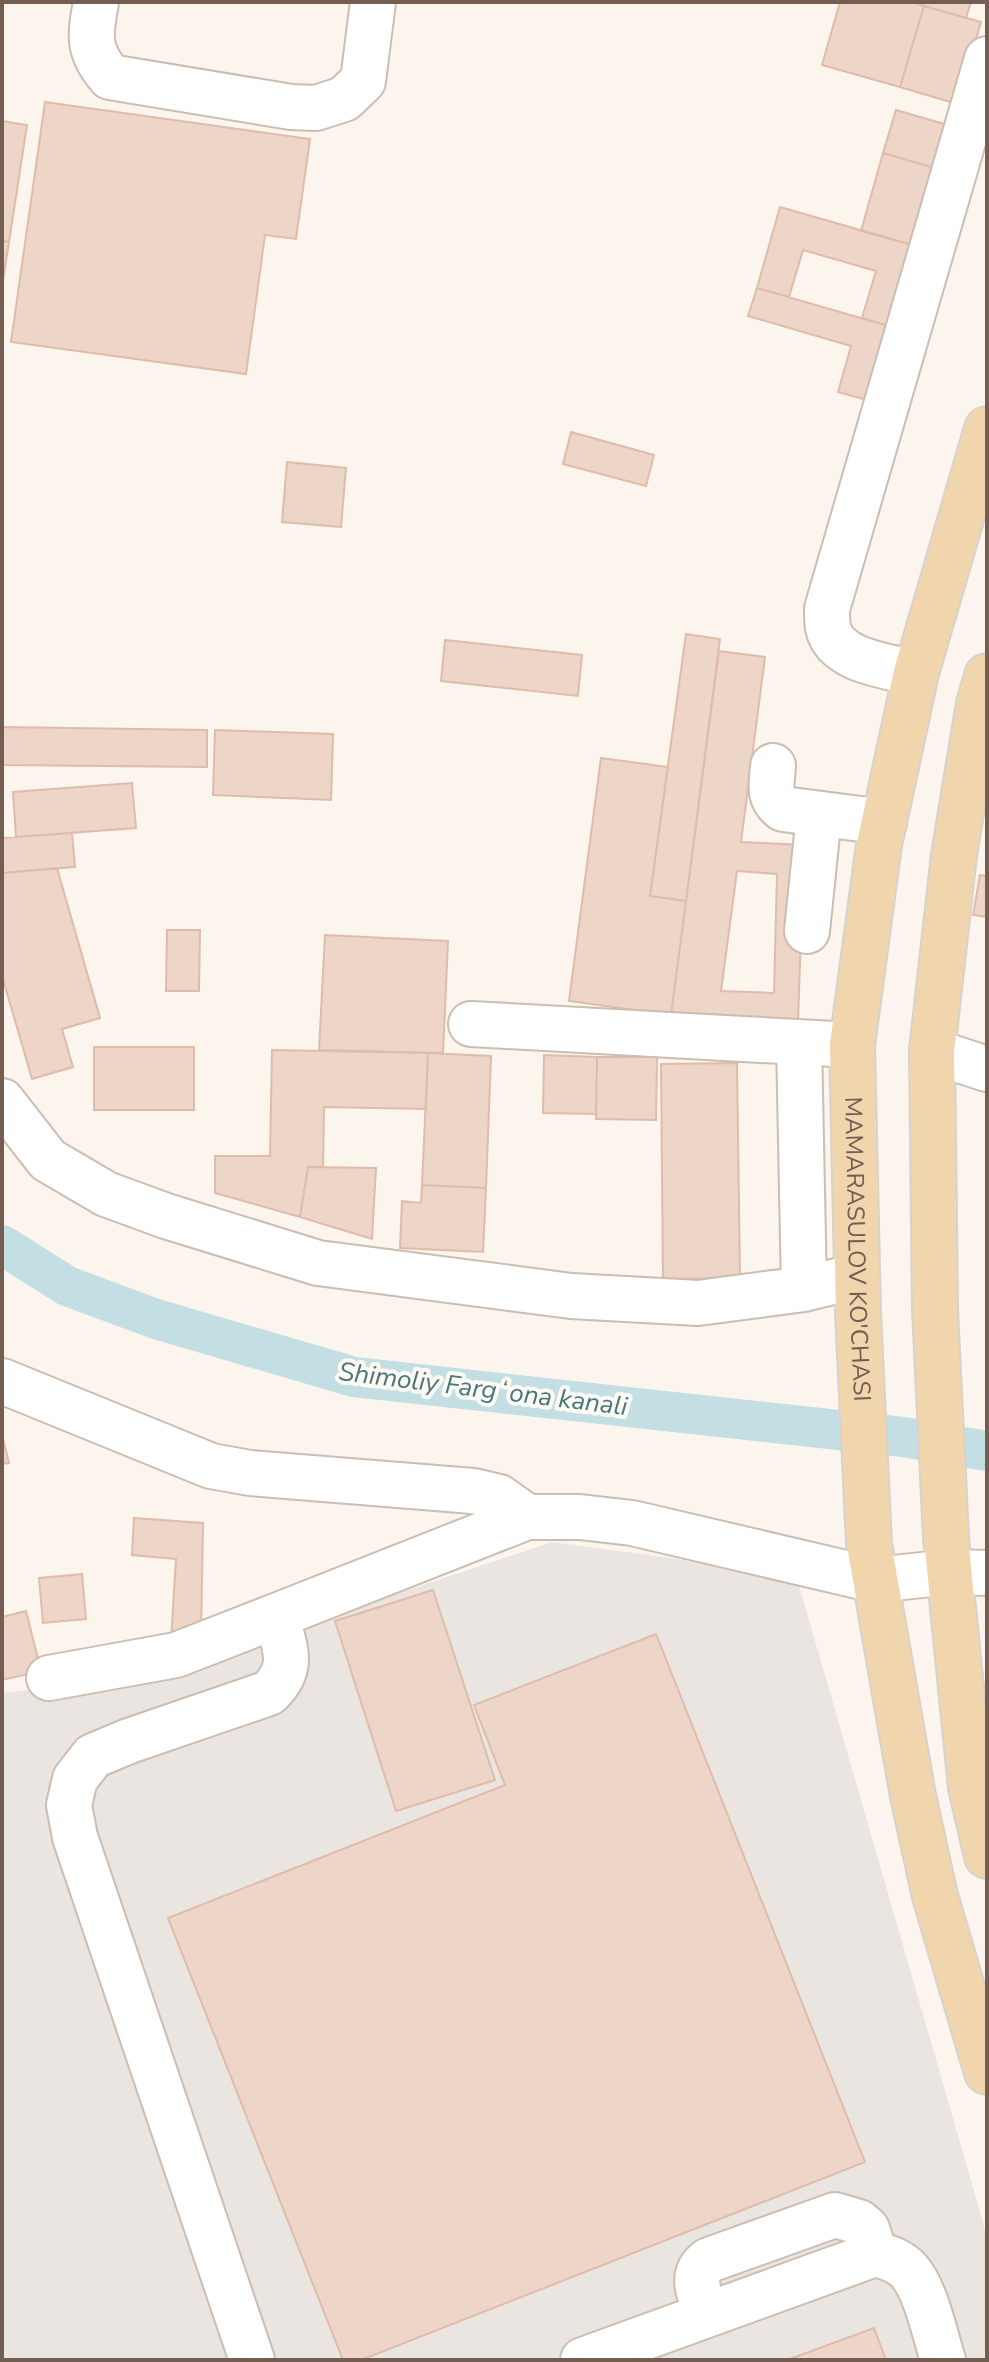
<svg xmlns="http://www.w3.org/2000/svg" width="989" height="2362" font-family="'Nunito Sans',sans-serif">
  <rect width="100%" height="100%" fill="#fbf5ed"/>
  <path fill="#ebe5e1" d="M552,1542l244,33 191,661v124h-985v-667l152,-18z"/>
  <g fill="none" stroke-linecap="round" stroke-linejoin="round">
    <path stroke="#c3dfe3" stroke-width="40" d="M2,1245l65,41 89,33 198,58 549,60 84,14"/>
  </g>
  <path fill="#edd6c7" stroke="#debca9" stroke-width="2" fill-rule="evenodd" d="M840,2h71l13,4 -24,81 -78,-22z
    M925,2h46l-5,16 -42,-12z
    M924,6l57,16 -24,82 -57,-17z
    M45,102l265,37 -14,100 -31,-4 -19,139 -235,-32z
    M896,110l55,16 -13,43 -55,-16z
    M2,121l25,4 -18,117 -7,-1z
    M883,153l55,16 -22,77 -55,-15z
    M780,207l136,39 -24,81 -30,-9 14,-47 -73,-21 -14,47 -32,-9z
    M2,241l7,1 -7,45z
    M757,288l135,39 -21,74 -33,-9 13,-46 -103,-30z
    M571,432l83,23 -8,31 -83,-22z
    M287,462l59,6 -5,59 -59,-5z
    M686,634l34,5 -34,262 -36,-5z
    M445,640l137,15 -4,41 -137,-15z
    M719,651l46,6 -24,185 63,3 -6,177 -127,-7zM737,871l40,3 -3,119 -53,-2z
    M2,727l205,3v37l-205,-2z
    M215,730l118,4 -2,66 -118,-5z
    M601,758l67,9 -18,129 36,5 -15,114 -102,-14z
    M132,783l4,45 -120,9 -3,-45z
    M72,833l3,34 -73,6v-35z
    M57,868l43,150 -38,11 11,38 -41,12 -30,-103v-103z
    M980,875l7,1v41l-14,-2z
    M167,930h33l-1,61h-33z
    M325,935l123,6 -5,112 -124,-3z
    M94,1047h100v63h-100z
    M272,1050l156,3 -2,56 -102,-2 -1,60h-15l-8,50 -85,-24v-37h55z
    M428,1053l63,3 -5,132 -64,-3z
    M544,1055l53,2 -1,57 -53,-1z
    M597,1057h60l-1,63 -60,-1z
    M737,1063l3,215 -77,1 -2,-215z
    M308,1167l68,1 -4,71 -72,-22z
    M422,1185l64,3 -3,64 -83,-4 2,-47 19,2z
    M2,1435l7,28 -7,1z
    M134,1518l69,5 -2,114 -30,4 5,-82 -44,-4z
    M82,1574l4,45 -43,4 -4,-45z
    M433,1590l62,190 -99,31 -61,-190z
    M26,1611l15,60 -39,9v-63z
    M656,1634l209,528 -504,198h-18l-175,-442 337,-133 -31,-80z
    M874,2328l12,32h-99z"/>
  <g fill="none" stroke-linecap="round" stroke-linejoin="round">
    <g stroke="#ccbdb3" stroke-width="48">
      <path id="minor" d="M96,2c-6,33 -9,48 14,75l181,30 25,1 28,-9 19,-18 10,-79
        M916,673c-27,-7 -80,-11 -88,-45 -1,-6 -1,-13 -1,-19l160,-550
        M773,766c-1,18 -6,31 10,43l101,13
        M807,931l12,-116
        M471,1024l381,21
        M799,1042l5,247
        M932,1051l55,18
        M2,1101l46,59 58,34 60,22 152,47 253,33 127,7 106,-14 53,-13
        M2,1381l209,85 39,7 223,18 26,6 28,20
        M49,1678l127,-23 100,-39
        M707,2315c-7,-19 -19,-40 2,-55l126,-45 24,7 8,7 8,25
        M252,2360l-177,-523 -6,-32 6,-26 18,-23 36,-15 140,-48c27,-26 16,-45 7,-77l251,-99h53l52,6 243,57 75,-8 37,1
        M583,2360l292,-106c13,3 25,7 34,17 17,19 26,64 34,89"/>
    </g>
    <g stroke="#d8d2ce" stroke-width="48">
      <g id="major">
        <path id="s1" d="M987,429l-71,244 -37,172 -27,200 6,267 11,232 44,252 22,100 52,176"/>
        <path d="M987,676l-8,28 -25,151 -22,196 3,259 11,228 25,249 16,69"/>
      </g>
    </g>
    <use href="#minor" stroke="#fff" stroke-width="44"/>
    <use href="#major" stroke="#f1d6ad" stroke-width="44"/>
  </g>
  <g text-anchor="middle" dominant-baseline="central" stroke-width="8" stroke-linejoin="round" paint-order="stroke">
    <g font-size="24" fill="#745d51" stroke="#fdf9f3">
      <text stroke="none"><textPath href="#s1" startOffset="836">MAMARASULOV KO'CHASI</textPath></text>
    </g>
    <g font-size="26" font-style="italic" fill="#4a767d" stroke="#fdf9f3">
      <text transform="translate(483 1389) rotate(7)">Shimoliy Fargʻona kanali</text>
    </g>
  </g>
  <rect width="989" height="2362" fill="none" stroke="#745d51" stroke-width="8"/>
</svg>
